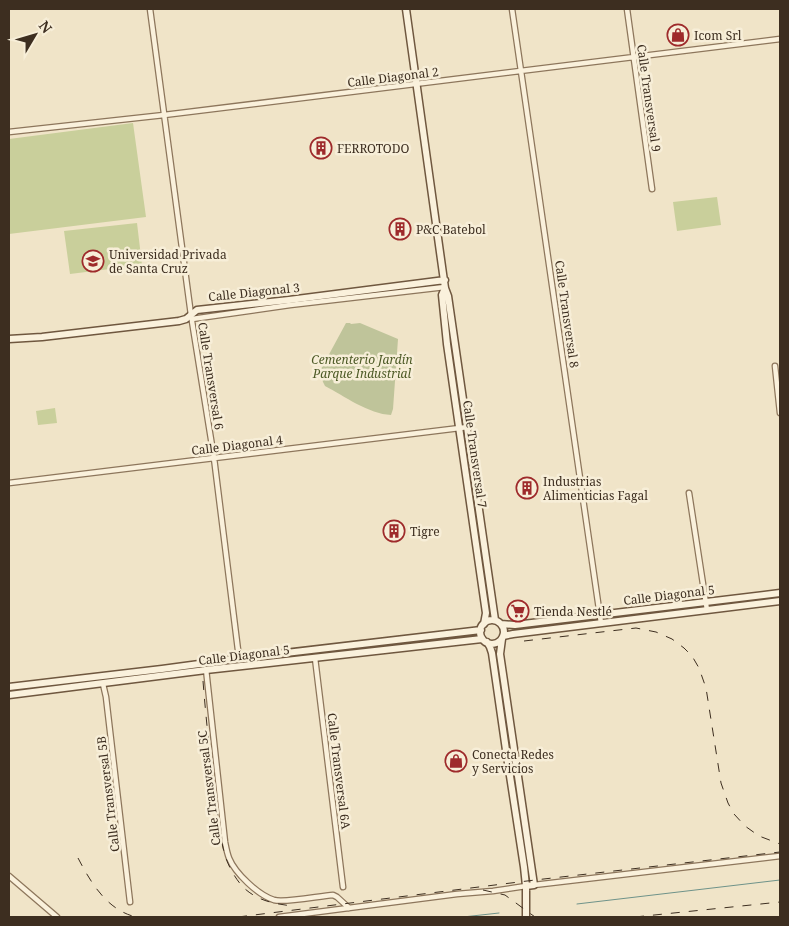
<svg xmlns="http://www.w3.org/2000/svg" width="789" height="926" font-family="'Noto Serif',serif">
  <rect width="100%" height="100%" fill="#f0e4c8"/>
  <path fill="#c9cf9b" d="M133,123l13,94 -137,17v-95z
    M717,197l4,28 -44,6 -4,-29z
    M137,223l5,42 -72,9 -6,-43z
    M55,408l2,15 -19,2 -2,-14z"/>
  <path fill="#bfc49a" d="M346,323h4l1,1 9,-1 38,16 -5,70 -2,6c-22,-1 -47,-19 -66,-29l-2,-4 -3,-11z"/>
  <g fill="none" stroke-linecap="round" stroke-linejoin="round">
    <path stroke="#6f938a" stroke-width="1" d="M577,904l203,-24
      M463,917l36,-4"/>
    <g stroke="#8d765c" stroke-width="7">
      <path id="street" d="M150,9l41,306 23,143 25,200
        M512,9l89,614
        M627,9l25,180
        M9,132l155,-17 616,-76
        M192,319l98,-14 155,-18
        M775,366l5,47
        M9,483l459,-56
        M689,493l18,117
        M315,658l28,229
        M206,669l19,173c1,5 2,11 4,16 6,15 29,37 45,42 11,3 45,-4 59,-5l4,2 12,11
        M103,684l3,13 24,205
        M9,876l48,41
        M534,885l246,-29
        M279,917l178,-23 36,-3 33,-5"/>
    </g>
    <g stroke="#6f573f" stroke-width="9">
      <path id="secondary" d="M406,9l39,279 3,8 47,324
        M445,288l-3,7 5,49 39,269 -2,11
        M9,339l33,-2 137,-16 7,-2 11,-9 92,-10 156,-20
        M480 632a12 12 0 1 1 24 0a12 12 0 1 1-24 0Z
        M501,624l14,1 265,-32
        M503,636l10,-2 267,-33
        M502,639l-2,15 34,231 -8,1
        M487,642l3,5 2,6 14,97 18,117 2,19v31
        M9,687l153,-18 89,-12 230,-27
        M9,695l197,-25 276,-31"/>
    </g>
    <use href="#street" stroke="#faf1dc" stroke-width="4.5"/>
    <use href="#secondary" stroke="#faf1dc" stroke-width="6"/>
    <path stroke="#3d2e20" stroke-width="1" stroke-dasharray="9 9" stroke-linecap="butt" d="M524,641l112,-13 20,4 16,7 12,9 8,8 7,12 7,20 15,95 7,20 6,11 11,12 14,10 21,8
      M203,681c3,38 7,76 12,114 3,20 4,41 10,60 3,11 11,25 19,33 14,13 31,16 49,18
      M78,858c13,25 29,52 58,59
      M483,890l22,5 30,22
      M238,917l297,-37 245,-28
      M635,917l145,-15"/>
  </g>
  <defs>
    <g id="shop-ring" transform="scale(1.125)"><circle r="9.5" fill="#f7eed8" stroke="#9e2a2b" stroke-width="1.5"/><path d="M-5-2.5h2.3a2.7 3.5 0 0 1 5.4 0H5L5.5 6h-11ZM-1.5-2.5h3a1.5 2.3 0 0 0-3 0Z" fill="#9e2a2b"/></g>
    <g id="building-ring" transform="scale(1.125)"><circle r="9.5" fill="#f7eed8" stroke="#9e2a2b" stroke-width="1.5"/><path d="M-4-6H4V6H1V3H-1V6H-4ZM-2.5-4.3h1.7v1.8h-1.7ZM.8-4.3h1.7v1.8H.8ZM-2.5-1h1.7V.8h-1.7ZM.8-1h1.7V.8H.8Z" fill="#9e2a2b"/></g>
    <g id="university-ring" transform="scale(1.125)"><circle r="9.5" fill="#f7eed8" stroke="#9e2a2b" stroke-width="1.5"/><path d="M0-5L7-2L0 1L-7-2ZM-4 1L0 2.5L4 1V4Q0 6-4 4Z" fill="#9e2a2b"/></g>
    <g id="supermarket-ring" transform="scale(1.125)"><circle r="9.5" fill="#f7eed8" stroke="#9e2a2b" stroke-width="1.5"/><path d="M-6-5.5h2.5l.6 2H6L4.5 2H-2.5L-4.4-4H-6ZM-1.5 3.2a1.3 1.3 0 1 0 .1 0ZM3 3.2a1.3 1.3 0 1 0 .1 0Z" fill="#9e2a2b"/></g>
  </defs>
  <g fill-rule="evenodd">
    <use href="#shop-ring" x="678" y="35"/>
    <use href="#building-ring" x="321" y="148"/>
    <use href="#building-ring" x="400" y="229"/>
    <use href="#university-ring" x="93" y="261"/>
    <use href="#building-ring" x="527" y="488"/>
    <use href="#building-ring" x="394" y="531"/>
    <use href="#supermarket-ring" x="518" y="611"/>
    <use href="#shop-ring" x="456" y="761"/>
  </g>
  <g text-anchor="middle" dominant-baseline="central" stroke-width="5" stroke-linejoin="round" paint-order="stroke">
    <g font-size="12" fill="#3d2e20" stroke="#f7eed8" text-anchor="start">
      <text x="694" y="35">Icom Srl</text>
      <text x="337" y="148">FERROTODO</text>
      <text x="416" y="229">P&amp;C Batebol</text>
      <text x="109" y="254">Universidad Privada<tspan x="109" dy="14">de Santa Cruz</tspan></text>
      <text x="543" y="481">Industrias<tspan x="543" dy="14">Alimenticias Fagal</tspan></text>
      <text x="410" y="531">Tigre</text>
      <text x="534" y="611">Tienda Nestlé</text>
      <text x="472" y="754">Conecta Redes<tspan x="472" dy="14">y Servicios</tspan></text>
    </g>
    <g font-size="12" fill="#3d2e20" stroke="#f7eed8">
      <text transform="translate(393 77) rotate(-7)">Calle Diagonal 2</text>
      <text transform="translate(649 98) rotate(82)">Calle Transversal 9</text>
      <text transform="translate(254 292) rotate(-6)">Calle Diagonal 3</text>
      <text transform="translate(567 314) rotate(82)">Calle Transversal 8</text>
      <text transform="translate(211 376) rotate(81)">Calle Transversal 6</text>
      <text transform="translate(237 445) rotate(-7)">Calle Diagonal 4</text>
      <text transform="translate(475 454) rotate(82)">Calle Transversal 7</text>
      <text transform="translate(669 595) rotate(-7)">Calle Diagonal 5</text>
      <text transform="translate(244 655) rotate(-7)">Calle Diagonal 5</text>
      <text transform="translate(339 771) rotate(83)">Calle Transversal 6A</text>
      <text transform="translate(209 788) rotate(-97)">Calle Transversal 5C</text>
      <text transform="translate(108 794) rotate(-97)">Calle Transversal 5B</text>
    </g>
    <g font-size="12" font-style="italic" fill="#4d5a26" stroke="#f7eed8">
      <text x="362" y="359">Cementerio Jardín<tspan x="362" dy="14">Parque Industrial</tspan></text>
    </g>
  </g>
  <rect width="789" height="926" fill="none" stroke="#3d2e20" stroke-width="20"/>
  <g transform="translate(35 35) rotate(52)" stroke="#f7eed8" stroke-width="4" paint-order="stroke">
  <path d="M0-4L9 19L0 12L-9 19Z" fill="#3d2e20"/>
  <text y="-8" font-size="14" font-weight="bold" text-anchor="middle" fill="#3d2e20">N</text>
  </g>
</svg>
